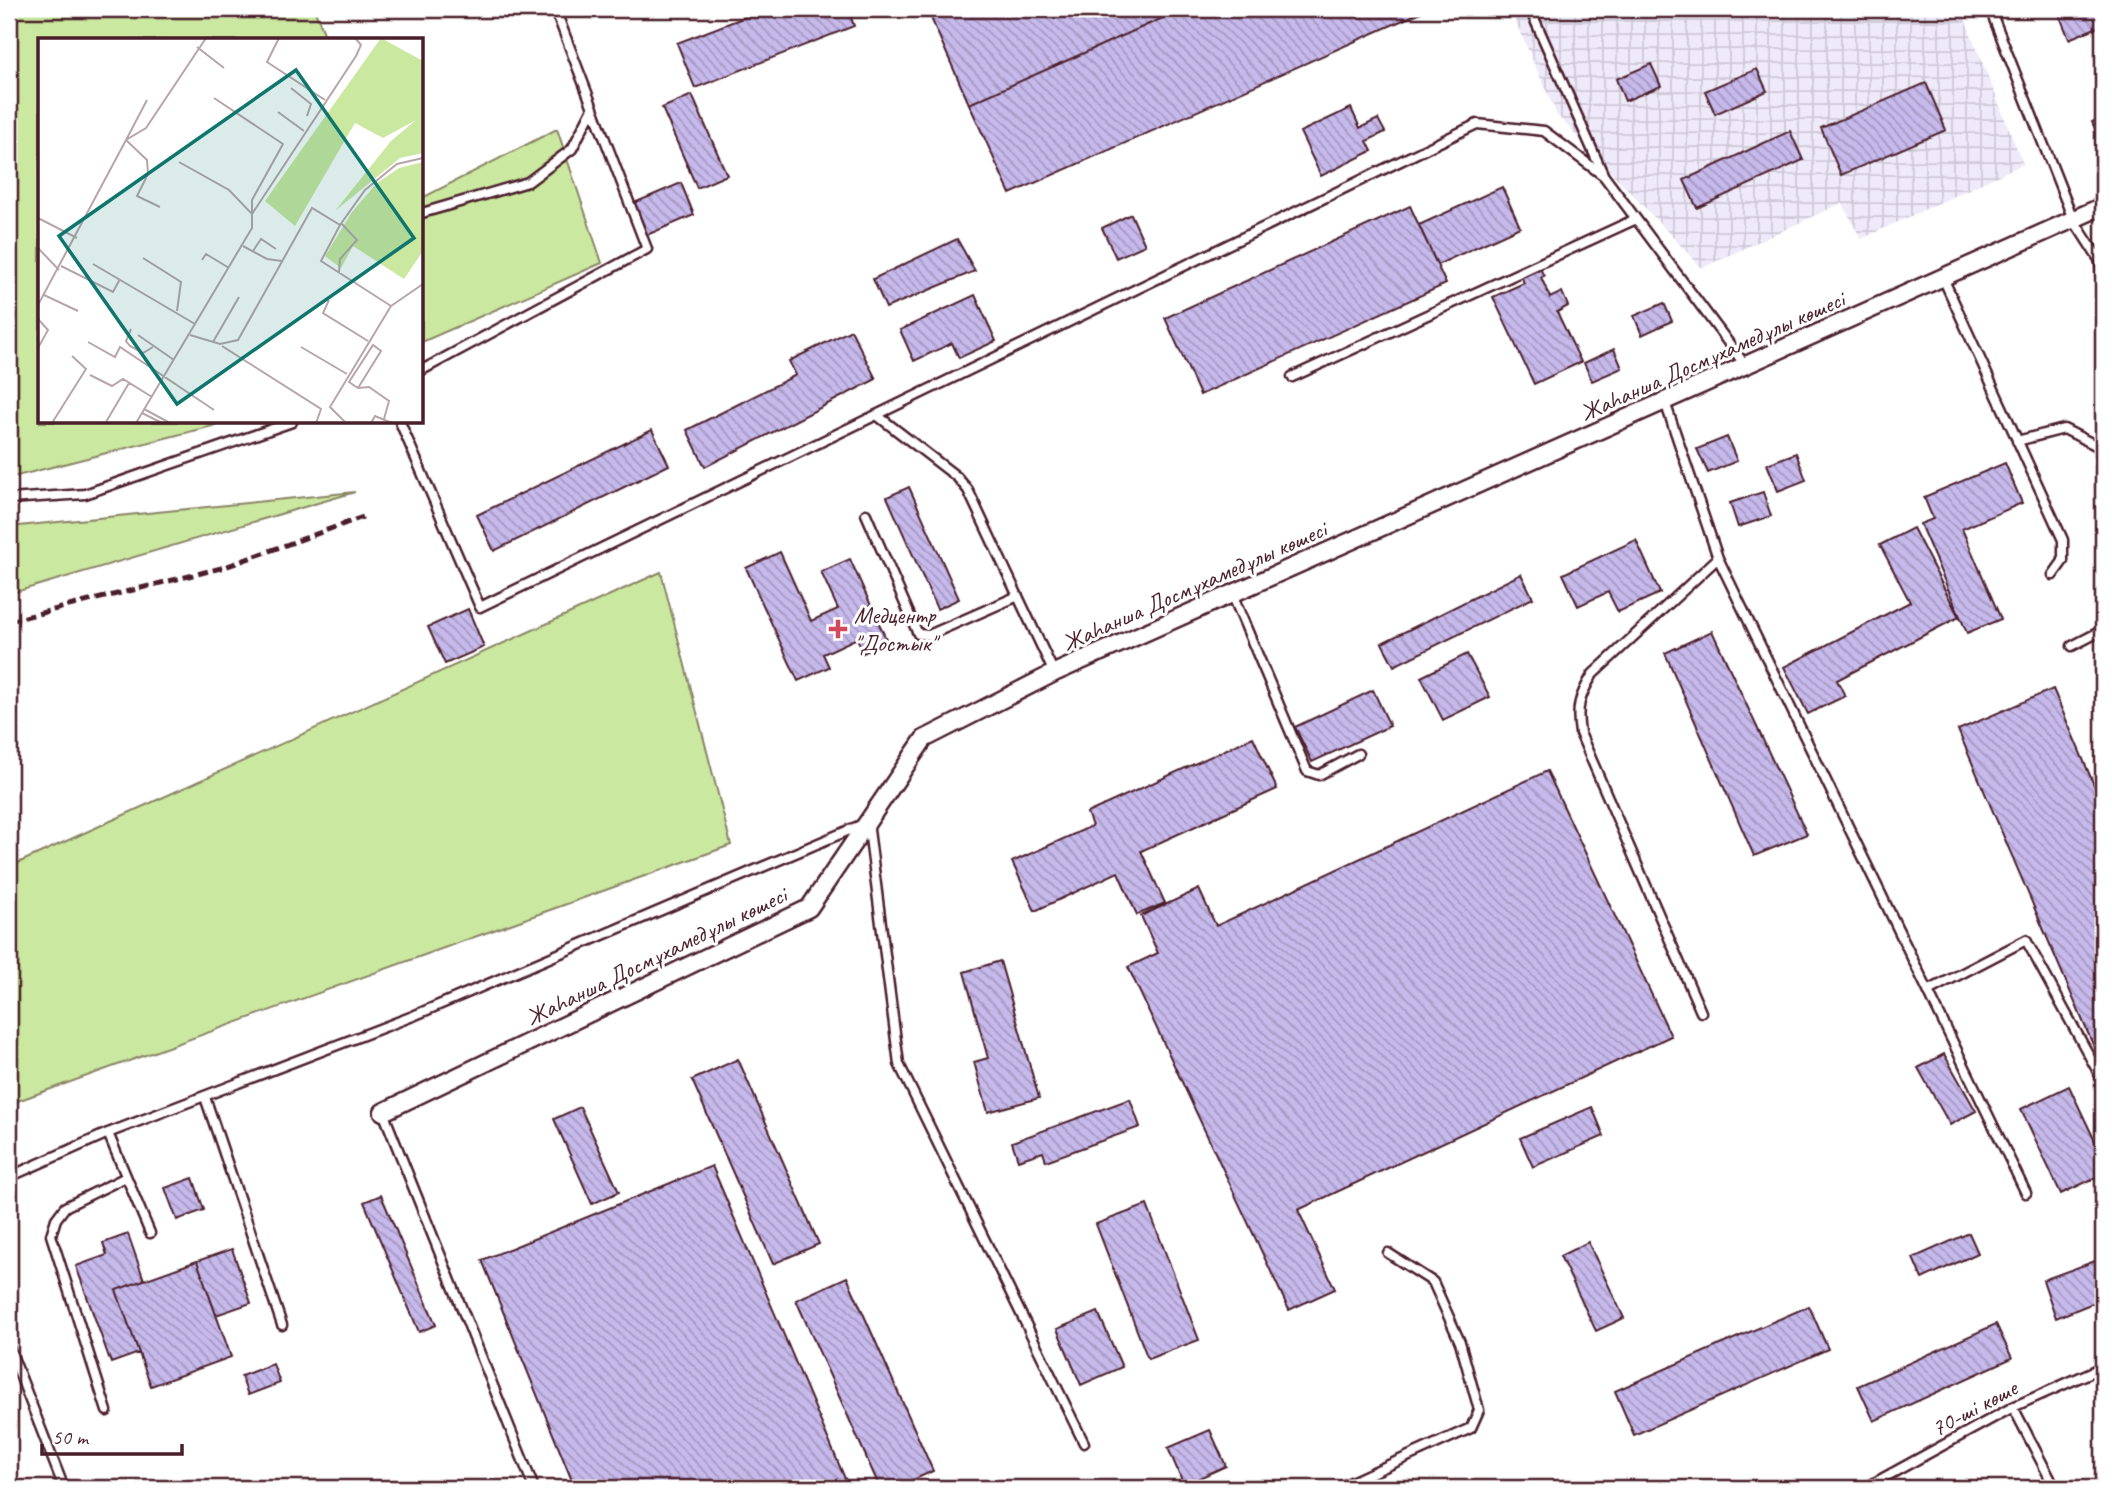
<svg xmlns="http://www.w3.org/2000/svg" width="2112" height="1497" font-family="Caveat,sans-serif">
  <defs>
    <pattern id="industrial-grid" width="8" height="8" patternUnits="userSpaceOnUse" patternTransform="scale(1.75)"><rect width="8" height="8" fill="#eeeaf9"/><path d="M0 4h8M4 0v8" fill="none" stroke="#cec8d6"/></pattern>
    <pattern id="building-back-hatch" width="6" height="6" patternUnits="userSpaceOnUse" patternTransform="scale(1.75)"><rect width="6" height="6" fill="#c6b9eb"/><path d="M-1 5l2 2M0 0l6 6M5-1l2 2" fill="none" stroke="#a396bf"/></pattern>
  </defs>
  <rect width="100%" height="100%" fill="#fff"/>
  <filter id="ink" filterUnits="userSpaceOnUse"><feTurbulence type="fractalNoise" baseFrequency=".0143" numOctaves="2"/><feDisplacementMap in="SourceGraphic" scale="14" xChannelSelector="R" yChannelSelector="G"/><feConvolveMatrix kernelMatrix="1 2 1 2 8 2 1 2 1" color-interpolation-filters="sRGB"/></filter>
  <g filter="url(#ink)">
    <path fill="url(#industrial-grid)" d="M1510,9h451l62,155 -162,75 -19,-36 -140,65 -145,-153z"/>
    <path fill="#cbe8a0" stroke="#8a8466" stroke-width="2" d="M9,9h305l13,31h-287v382h188l-219,56z
      M557,129l45,134 -180,79v-144z
      M355,492l-346,102v-67z
      M661,572l70,273 -722,259v-237z"/>
    <path fill="url(#building-back-hatch)" stroke="#4a1f2b" stroke-width="2" d="M766,9h82l6,17 -159,62 -18,-45z
      M927,9h256l-214,95z
      M1183,9h245l-418,185 -41,-90z
      M2057,9h46v16l-34,14z
      M1651,64l10,22 -36,15 -9,-22z
      M1757,69l10,22 -52,23 -10,-23z
      M1926,83l20,47 -105,45 -20,-47z
      M692,95l35,80 -30,13 -35,-80z
      M1351,108l9,20 18,-9 7,13 -18,9 5,10 -51,25 -21,-44z
      M2103,117v29l-11,-24z
      M1790,131l13,29 -106,48 -13,-28z
      M681,183l13,32 -47,20 -13,-32z
      M1502,187l18,40 -83,38 -18,-40z
      M1410,206l36,78 -246,111 -35,-77z
      M1131,214l14,31 -29,13 -14,-30z
      M957,239l18,32 -89,37 -13,-29z
      M1539,267l5,9 -3,1 9,21 12,-6 6,14 -11,6 24,50 -47,22 -41,-87 31,-14 -3,-7z
      M975,295l21,46 -37,17 -7,-15 -38,18 -14,-31z
      M1664,303l8,18 -30,14 -8,-19z
      M851,330l25,49 -171,88 -18,-37 109,-55 -7,-14z
      M1614,349l8,19 -30,13 -8,-18z
      M652,430l17,35 -175,86 -17,-36z
      M1727,437l10,24 -29,12 -11,-24z
      M1796,453l10,27 -28,11 -11,-27z
      M2005,463l17,40 -60,26 39,90 -34,14 -47,-109 13,-5 -9,-22z
      M909,487l50,112 -22,10 -50,-112z
      M1763,492l8,24 -33,11 -8,-24z
      M1913,528l46,89 -122,63 8,16 -37,18 -24,-47 126,-65 -30,-57z
      M1636,540l24,53 -42,19 -10,-20 -30,14 -15,-32z
      M780,552l31,69 27,-12 -17,-37 29,-13 37,82 -24,12 -6,-15 -34,16 6,13 -31,14 -52,-113z
      M1521,574l12,24 -139,68 -12,-23z
      M468,609l16,38 -39,17 -17,-37z
      M1712,631l95,203 -53,22 -89,-203z
      M1467,654l23,43 -47,23 -22,-43z
      M2053,689l50,117v262l-145,-338z
      M1373,690l17,36 -78,36 -17,-35z
      M1253,737l24,52 -136,62 24,52 -28,12 -19,-43 -83,39 -23,-49 80,-36 -5,-13z
      M1547,771l124,265 -373,174 37,79 -46,21 -161,-343 30,-14 -17,-37 58,-27 17,37z
      M1000,961l39,137 -51,14 -14,-50 14,-4 -24,-86z
      M1944,1054l32,57 -26,14 -32,-57z
      M738,1059l81,185 -46,20 -81,-184z
      M2069,1086l34,72v16l-42,20 -40,-85z
      M1130,1099l10,28 -94,34 -3,-9 -25,8 -6,-18z
      M580,1107l39,85 -27,12 -38,-85z
      M1592,1107l12,29 -71,31 -13,-29z
      M712,1166l137,322h-274l-93,-228z
      M193,1178l11,32 -27,10 -12,-32z
      M381,1195l55,130 -17,7 -55,-130z
      M1147,1205l52,135 -51,19 -52,-135z
      M1969,1233l9,20 -56,26 -9,-21z
      M128,1234l16,46 -28,10 23,63 -28,10 -35,-97 31,-11 -4,-12z
      M1588,1242l36,76 -28,13 -36,-75z
      M232,1249l19,54 -35,12 -19,-54z
      M197,1261l34,96 -80,29 -35,-96z
      M2095,1261l8,24v14l-47,19 -13,-38z
      M847,1277l86,194 -38,17h-15l-84,-188z
      M1809,1306l19,43 -194,86 -19,-44z
      M1098,1312l24,55 -41,18 -24,-56z
      M1996,1324l16,34 -138,63 -16,-35z
      M273,1364l7,19 -32,12 -7,-19z
      M1210,1430l16,36 -42,19 -16,-37z"/>
    <g fill="none" stroke-linecap="round" stroke-linejoin="round">
      <g stroke="#4a1f2b" stroke-width="13">
        <path id="lane" d="M1530,9l73,165
          M1990,9l83,210 27,42 3,30
          M422,213l106,-31 44,-33 21,-41
          M1943,278l120,262v21l-10,14
          M422,370l225,-121 -92,-240
          M1292,377l344,-158
          M1665,402l53,156 308,635
          M878,416l79,61 11,13 86,183
          M400,422l80,185 997,-483 67,7 60,45 141,189
          M2017,441l47,-12 39,20
          M9,499l76,-5 207,-72
          M866,514l52,120 11,1 89,-39
          M1232,594l75,177 12,4 39,-21
          M2072,646l31,-16
          M1928,991l98,-51 77,141
          M1701,1012l-121,-279c-4,-26 -1,-36 13,-59l125,-116
          M205,1097l77,228
          M383,1112l151,376
          M108,1133l42,100
          M9,1177l99,-44 305,-117 455,-194 31,242 185,379
          M9,1347l55,141
          M2013,1407l42,81
          M107,1411l-56,-176 5,-16 9,-12 61,-30
          M1338,1488l133,-60 8,-18 -19,-68 -27,-60 -45,-29
          M1865,1488l148,-81 90,-40"/>
      </g>
      <g stroke="#4a1f2b" stroke-width="21">
        <path id="street" d="M383,1112l426,-204 115,-169 130,-66 1049,-467"/>
      </g>
      <use href="#lane" stroke="#fff" stroke-width="8"/>
      <use href="#street" stroke="#fff" stroke-width="16"/>
      <path stroke="#4a1f2b" stroke-width="5" stroke-dasharray="10 5" stroke-linecap="butt" d="M9,621l216,-54 138,-50"/>
    </g>
  </g>
  <path fill="#d1495b" stroke="#fff" stroke-width="2.5" d="M834.5 618.5h7v7h7v7h-7v7h-7v-7h-7v-7h7z"/>
  <g text-anchor="middle" dominant-baseline="central" stroke-width="6" stroke-linejoin="round" paint-order="stroke">
    <g font-size="24" fill="#4a1f2b" stroke="#fff">
      <text transform="translate(1712 356) rotate(-24)">Жаһанша Досмұхамедұлы көшесі</text>
      <text transform="translate(1194 586) rotate(-24)">Жаһанша Досмұхамедұлы көшесі</text>
      <text transform="translate(656 956) rotate(-26)">Жаһанша Досмұхамедұлы көшесі</text>
      <text transform="translate(1974 1408) rotate(-28)">70-ші көше</text>
    </g>
    <g font-size="24" fill="#4a1f2b" stroke="#fff" text-anchor="start">
      <text x="854" y="615">Медцентр<tspan x="854" dy="28">"Достык"</tspan></text>
    </g>
  </g>
  <g transform="translate(38 38)">
    <rect width="385" height="385" fill="#fff"/>
    <path d="M343,0l42,23v92l-23,5 -65,53 56,-70 25,-21 -33,18 -28,-15 -60,103 -30,-25zM385,124v89l-19,28 -51,-33 -12,22 -16,-12 27,-44 25,-29 22,-15z" fill="#cbe8a0"/>
    <path fill="none" stroke="#b7a5aa" stroke-width="2" d="M241,0l-12,24 58,38M159,9l27,21M253,50l20,16 -4,12M109,62l-21,40 21,20 1,14 -11,22 23,11M240,74l26,19M141,124l50,28 23,24 104,-158 5,-11 -6,-7M0,180l39,20M302,187l25,-35 32,-26 26,-6M205,208l24,13 15,2M0,210l21,22M215,213l8,-12 15,10M105,220l38,24 -4,29M164,222l4,-6 23,14M55,226l102,60M23,228l52,26 7,-13M301,235l1,-14 17,-19 -16,-17M6,257l34,16M291,262l-6,13 45,28M0,267l88,-165 20,-12 60,-90M353,268l32,-22M0,281l10,11 -10,18M93,291l-5,12 4,5 13,7 10,-6M100,297l36,25M152,297l30,9 18,-4 74,-132 28,17 -19,36 70,45M50,304l27,15 5,-10 94,63M175,304l26,-45M184,308l99,63 -5,14M263,309l46,27M52,337l22,11 11,-7 29,18M320,350l23,-37 -8,-6 -24,37 9,6 11,-1 20,14 -5,18M106,371l26,14M104,375l20,10M68,384l23,-39M14,385l34,-54 -14,-13M98,385l116,-195v-28l31,-56 -69,-46M308,385l-16,-16 61,-101M333,385l4,-7 17,7"/>
    <path fill="#0f766e" fill-opacity="0.15" stroke="#0f766e" stroke-width="3.5" d="M258,32l118,168 -237,166 -118,-168z"/>
    <rect width="385" height="385" fill="none" stroke="#4a1f2b" stroke-width="3.5"/>
  </g>
  <rect width="2112" height="1497" fill="none" stroke="#fff" stroke-width="35"/>
  <rect x="18" y="18" width="2077" height="1462" fill="none" stroke="#4a1f2b" stroke-width="2.5" filter="url(#ink)"/>
  <path d="M42 1444v10h140v-10" fill="none" stroke="#4a1f2b" stroke-width="3.5"/>
  <text x="52" y="1444" font-size="21" fill="#4a1f2b" stroke="#ffffff" stroke-width="5" paint-order="stroke">50 m</text>
</svg>
